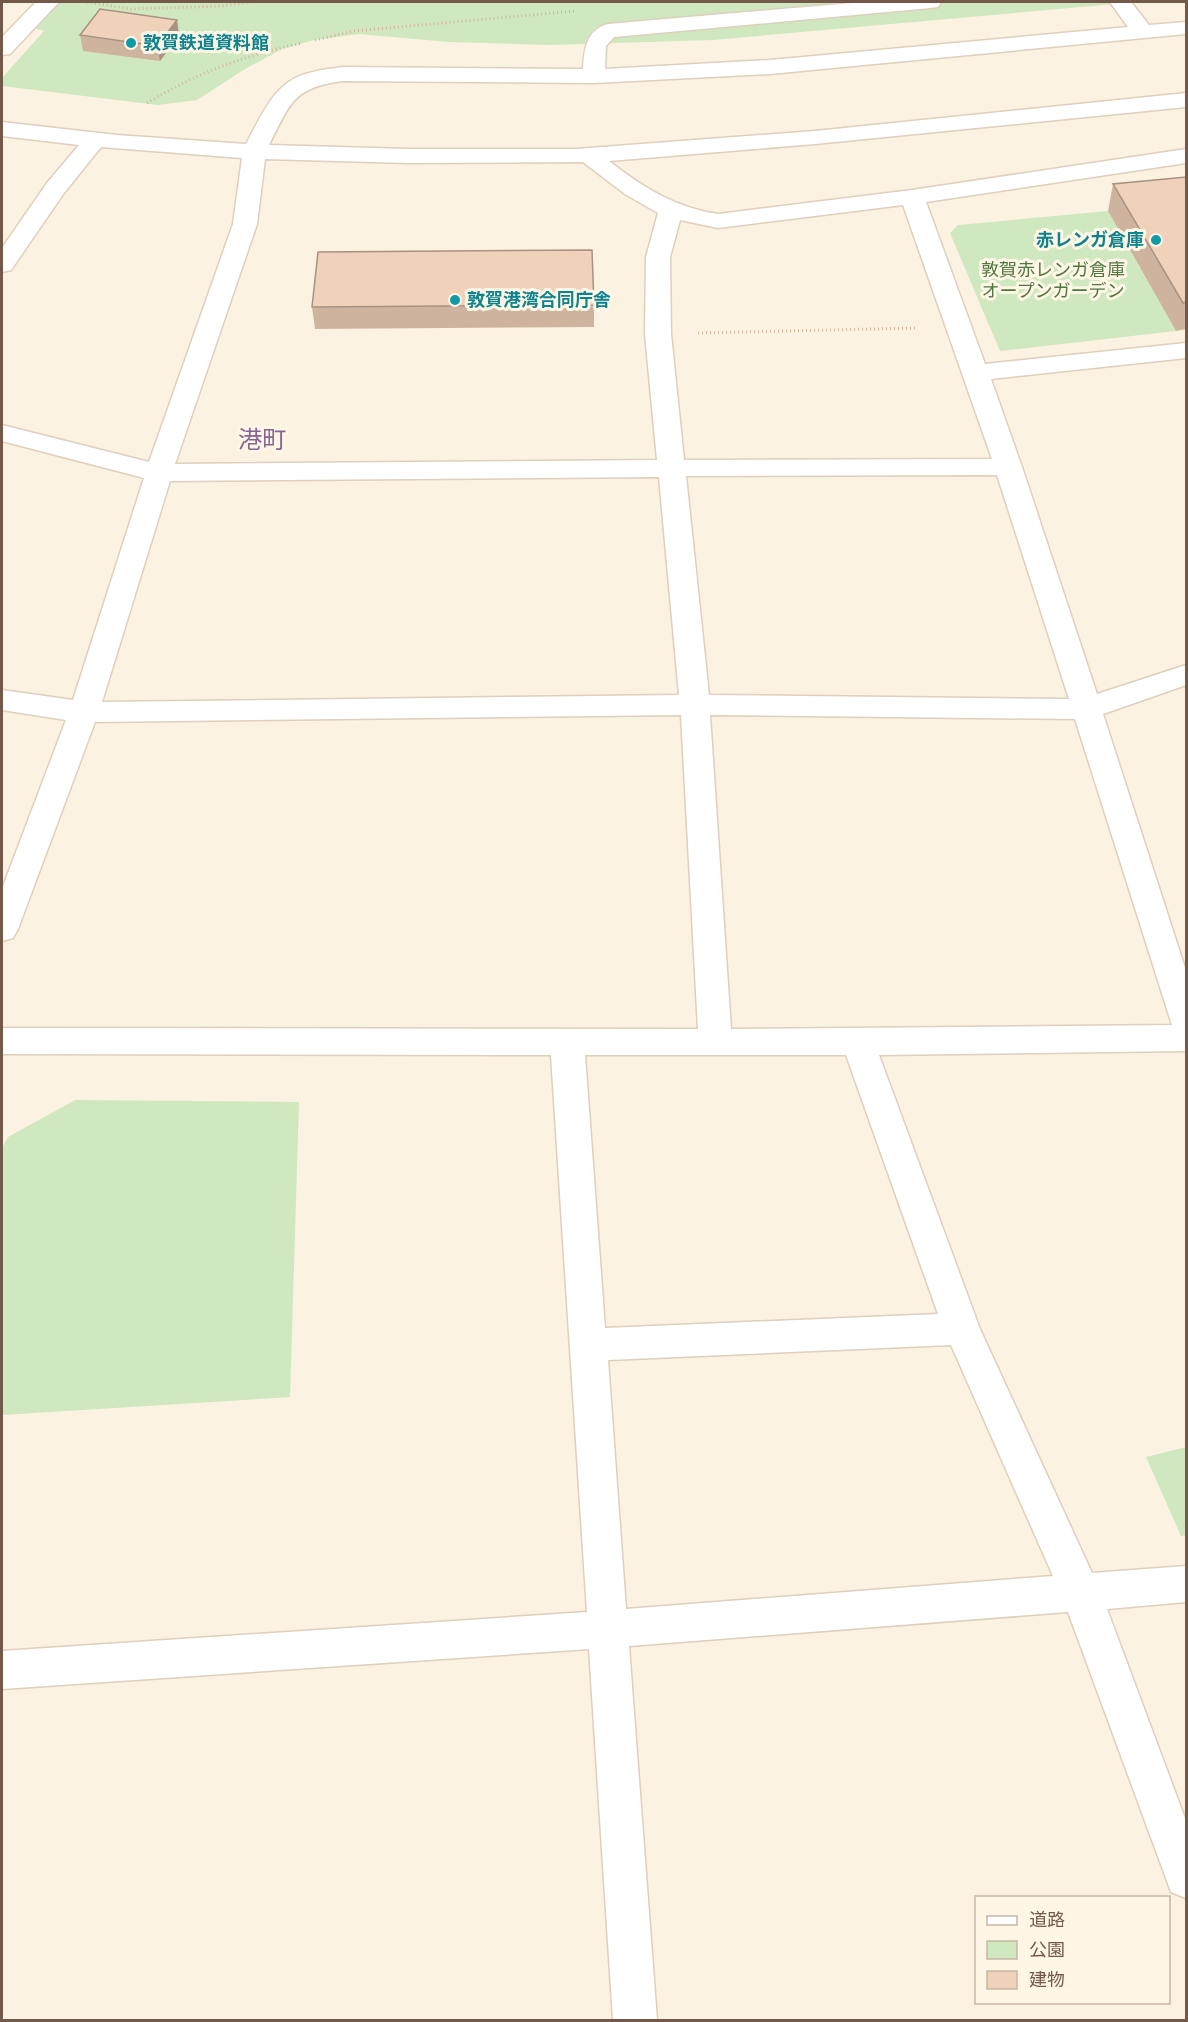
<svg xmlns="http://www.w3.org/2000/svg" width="1188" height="2022" font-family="Jost,'Noto Sans JP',sans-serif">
  <rect width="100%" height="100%" fill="#fbf2e1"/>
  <path fill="#cfe8c0" d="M55,2h1082l-424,38 -165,5 -99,-3 -90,-8 -45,6 -32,9 -37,20 -48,31 -39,5 -156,-19v-8l42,-47 -15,-4z
    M1108,211l68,120 -176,20 -50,-118 8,-8z
    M75,1100l224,2 -9,295 -288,18v-267l6,-11z
    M1186,1447v88l-5,1 -35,-79z"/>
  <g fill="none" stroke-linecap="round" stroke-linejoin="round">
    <g stroke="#dfcfbd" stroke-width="3">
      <path id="minor" d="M36,2h23l-49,52 -8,1v-18z
        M864,2h77l-3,5 -8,1 -316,29 -8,9 -1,23 165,-9 358,-33 -18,-25h21l18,23 37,-3v12l-416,40 -176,9 -252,-2c-50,7 -52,23 -73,64l139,4h168l239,-18 371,-38v14l-371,37 -206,17c33,26 67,47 109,53l194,-24 274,-41v14l-260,39 59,162 201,-21v15l-195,21 31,88 75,227 89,-29v20l-83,29 83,257v80l-307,4 101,274 112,244 94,-7v36l-79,7 79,212v77l-15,-6 -103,-280 -439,34 28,374h-44l-24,-371 -587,40v-38l585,-39 -36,-557 -549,-1v-26l696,1 -17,-314 -586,7 -77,207 -5,9 -11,3v-52l64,-169 -64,-10v-20l71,10 71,-222 -142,-37v-16l147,37 84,-238 9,-66 -141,-11 -37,46 -53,77 -9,2v-24l45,-65 32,-38 -77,-9v-14l115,13 129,9c15,-27 27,-60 59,-70 12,-4 25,-5 37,-7l241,2c1,-19 3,-39 25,-45zM265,159l143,4 175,-1 42,32 33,19 -12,44 -1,77 12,126 -482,4 82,-240zM903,205l89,254 -308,1 -13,-126 -1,-77 10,-37 38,8zM997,475l72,224 -360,-4 -23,-219zM659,477l20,218 -577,7 68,-221zM710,715l365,4 97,306 -441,4zM585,1055h261l92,259 -333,14zM951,1345l102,231 -427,33 -18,-249z"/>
    </g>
    <path stroke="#d4b59d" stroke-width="3" stroke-dasharray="1 3" stroke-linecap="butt" d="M87,2l44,7 90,-3 30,-4
      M315,40l39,-9 221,-20
      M147,103c52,-31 96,-47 155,-60
      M698,333l220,-5"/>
    <use href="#minor" fill="#fff" fill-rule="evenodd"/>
  </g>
  <path fill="#ceb49f" d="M177,20l2,15 -19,26 -77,-10 -3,-16z
    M1186,177v152l-10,2 -68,-120 5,-27z
    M594,305v22l-279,2 -3,-22z"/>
  <path fill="#a89282" d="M177,20l2,15 -19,26 -3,-15z"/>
  <path fill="#f0d1b9" stroke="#a89282" stroke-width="1.5" d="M100,9l77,11 -20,26 -77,-11z
    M1186,177v125l-3,1 -70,-119z
    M592,250l2,55 -282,2 6,-55z"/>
  <g fill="#0f9aa8" stroke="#fff6e6" stroke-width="2">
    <circle cx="131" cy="43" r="6"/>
    <circle cx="1156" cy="240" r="6"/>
    <circle cx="455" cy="300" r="6"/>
  </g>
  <g text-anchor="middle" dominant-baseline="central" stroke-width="6" stroke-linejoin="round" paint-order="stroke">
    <g font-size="18" font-weight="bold" fill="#0d838f" stroke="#fff6e6" text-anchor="start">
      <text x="143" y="43">敦賀鉄道資料館</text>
      <text x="1144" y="240" text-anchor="end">赤レンガ倉庫</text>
      <text x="467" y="300">敦賀港湾合同庁舎</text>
    </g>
    <g font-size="18" fill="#4f7841" stroke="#fff6e6">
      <text x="1053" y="270">敦賀赤レンガ倉庫<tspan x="1053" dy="21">オープンガーデン</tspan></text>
    </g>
    <g font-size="24" fill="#876495" stroke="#fff6e6">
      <text x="262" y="439">港町</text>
    </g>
  </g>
  <rect width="1188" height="2022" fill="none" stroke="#725949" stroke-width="6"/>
  <rect x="975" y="1896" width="195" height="108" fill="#fff6e6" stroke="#c7b7a7" stroke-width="1.5"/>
  <rect x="987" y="1916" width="30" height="9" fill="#ffffff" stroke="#c7b7a7" stroke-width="1.5"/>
  <text x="1029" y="1926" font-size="18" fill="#725949">道路</text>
  <rect x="987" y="1941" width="30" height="18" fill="#cfe8c0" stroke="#c7b7a7" stroke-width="1.5"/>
  <text x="1029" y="1956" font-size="18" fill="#725949">公園</text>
  <rect x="987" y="1971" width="30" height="18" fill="#f0d1b9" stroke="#c7b7a7" stroke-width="1.5"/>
  <text x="1029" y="1986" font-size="18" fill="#725949">建物</text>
</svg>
